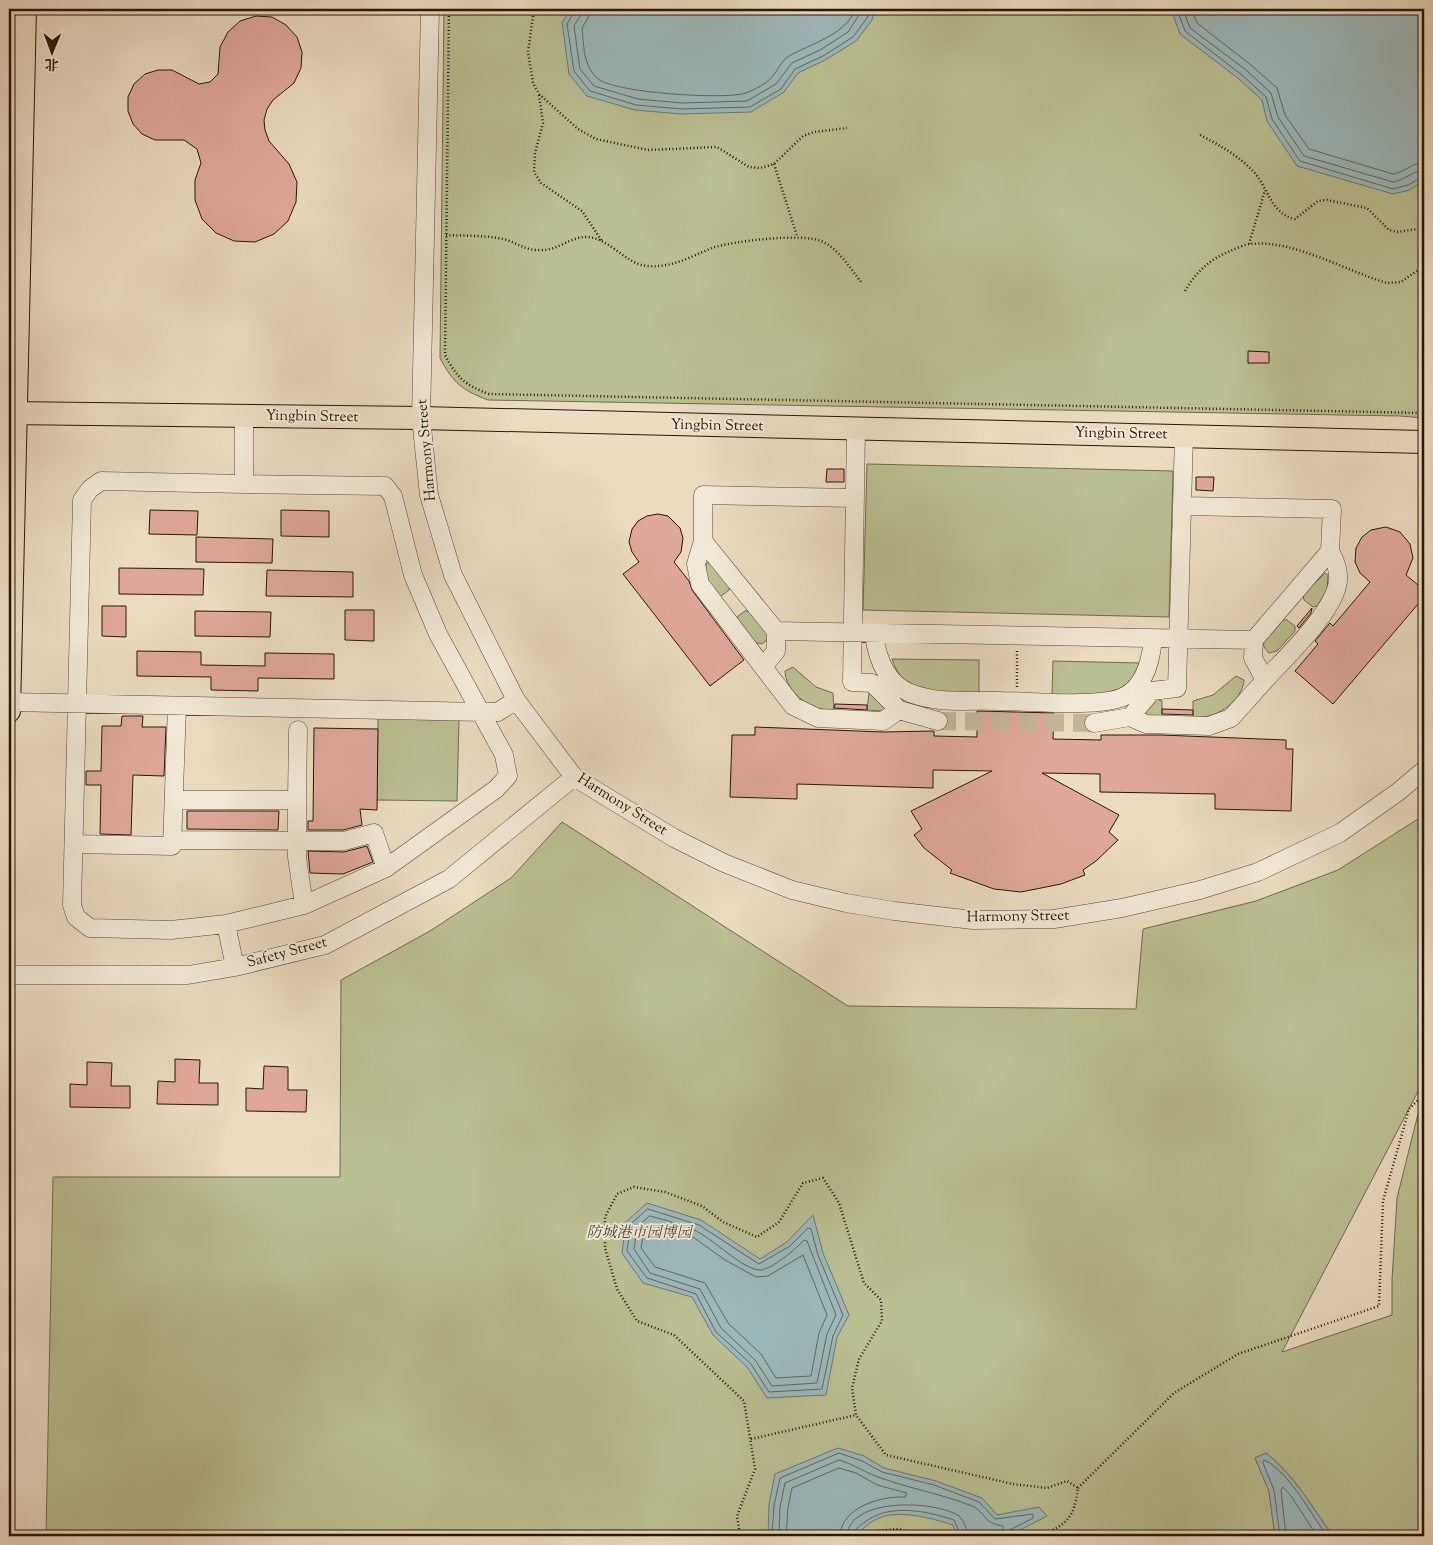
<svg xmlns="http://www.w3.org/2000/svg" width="1433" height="1545" font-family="'Sorts Mill Goudy','Noto Serif SC',serif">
  <rect width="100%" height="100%" fill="#eadbc1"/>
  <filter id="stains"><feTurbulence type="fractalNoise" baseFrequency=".004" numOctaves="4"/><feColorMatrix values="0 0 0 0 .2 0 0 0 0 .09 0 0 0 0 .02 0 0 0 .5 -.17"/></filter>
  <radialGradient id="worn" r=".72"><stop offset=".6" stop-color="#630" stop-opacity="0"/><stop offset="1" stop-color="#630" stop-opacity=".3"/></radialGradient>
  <path fill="#babf91" stroke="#706b4c" d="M444,9h980v409l-24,-2 -912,-16c-26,-10 -35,-17 -48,-42z
    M867,464l306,7 -4,146 -306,-7z
    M710,562l20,23 -1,5 -9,7 -14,-18v-15z
    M1325,573l3,2 -1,15 -10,16 -4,1 -9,-7 -1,-5z
    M745,611h8l15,19v9l-6,5 -8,-2 -17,-21 1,-5z
    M1280,620h7l8,6v5l-18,20 -8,2 -5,-6 -1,-8z
    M892,659l87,1v33c-36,0 -74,7 -87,-34z
    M1053,661l87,2c-15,41 -53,32 -88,32z
    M793,667l23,20 17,6 1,16c-20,5 -49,-17 -49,-38z
    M1236,676l8,4c-1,21 -31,42 -51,36v-15l20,-6z
    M869,693h5l10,12 1,4 -3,2 -15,-1z
    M1156,699l6,2v15l-15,1 -3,-3 1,-4z
    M378,718l81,1 -2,82 -80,-1z
    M1421,817l3,2v261l-142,272 110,-37v-35l5,-82 21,-84 6,-5v427h-96v-7c-19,-27 -36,-56 -62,-76l-11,5 14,33 6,45h-1229l7,-359h287l1,-197 89,-49 81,-53 51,-56 286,184 288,3 7,-80 113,-28 82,-31z"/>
  <path fill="#9cb9bc" stroke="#6d7874" d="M572,9h303l-3,11 -16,21 -31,19 -27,13 -14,19 -33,20 -70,2 -46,-4 -48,-14 -18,-22 -7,-52z
    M1171,9h253l-1,172 -13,9 -17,4 -96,-28 -30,-45 -5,-21 -23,-21 -59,-45z
    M647,1203l54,17 59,39 27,-17 26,-27 10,38 26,62 -12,22 -11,58 -59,3 -20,-31 -34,-32 -21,-38 -49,-14 -21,-30 4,-31z
    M838,1448l26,8 20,12 52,13 46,17 15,17 42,-8 8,9 -38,20h-52l-4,-11c-22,-7 -57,-17 -78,-5 -6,3 -11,8 -16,12l-1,4h-90l1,-31 6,-31z
    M1266,1453c26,20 43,49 62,76v7h-53l-6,-45 -14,-33z"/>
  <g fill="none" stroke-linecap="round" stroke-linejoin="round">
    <path stroke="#626862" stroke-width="1" d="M576,9l-9,15 7,47 16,20 46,14 46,4 68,-2 31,-18 14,-20 28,-13 30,-19 14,-19 3,-9
      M582,9l-1,6 -7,11 6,43 14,17 44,13 44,4 65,-2 29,-17 16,-21 28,-13 28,-18 15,-23
      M590,9l-2,9 -6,10c2,18 1,37 15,50 15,15 129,22 149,15 8,-3 21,-10 26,-16 6,-7 9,-16 17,-21 23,-13 55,-20 67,-47
      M1177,9l8,22 57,44 24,22 6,22 28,42 93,28 15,-4 16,-9
      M1183,9l7,19 56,42 25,23 7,24 26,39 89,26c12,-2 21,-12 31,-12
      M1191,9l6,14 54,42 26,23 8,27 24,34 84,25c12,-2 19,-11 31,-12
      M648,1209l51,16 60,39 31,-18 18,-18 3,1 7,26 25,60 -10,21 -11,53 -53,3 -18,-28 -35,-32 -20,-38 -49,-16 -20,-27 4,-27z
      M650,1216c15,4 30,8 44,14 17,7 49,40 66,40 11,0 36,-21 44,-30l3,1 29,74 -9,19 -10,49 -45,3 -17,-26 -34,-32 -21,-39 -50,-16 -16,-24 3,-22z
      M653,1225l40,12 32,23 31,17 12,-1 35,-21 24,60 -8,18 -8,43 -35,2 -15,-24 -33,-31 -23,-40 -50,-16 -14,-19 3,-17z
      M772,1536l2,-30 6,-28 59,-25 23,8 20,11 52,13 45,17 16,17 38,-5v4l-23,12 -2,6
      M779,1536l1,-29 5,-24 54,-23c17,5 28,14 42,18 30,11 61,16 91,28 15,7 10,17 31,20l-1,10
      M786,1536l2,-28 4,-20 47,-20 17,5 21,12 30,8 -2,4c-24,-1 -64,10 -65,39
      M847,1536c2,-39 88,-36 112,-20 5,4 8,14 9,20
      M854,1536c0,-7 5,-10 11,-14 24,-19 62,-11 89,-2l7,16
      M1280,1536l-6,-46 -11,-27 1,-3c22,9 45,50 59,70v6
      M1286,1536l-5,-46 2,-3 8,9 26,40"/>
  </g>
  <path fill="#dfa79b" stroke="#271708" d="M256,16l16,1 14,8 11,12 5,15 -1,16 -7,15 -21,17 -6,9 -3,11 1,10 4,11 20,23 8,18 -1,20 -8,19 -14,13 -19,8 -21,-1 -18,-8 -14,-14 -7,-19v-20l6,-17 -4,-14 -13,-9h-29l-13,-6 -9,-10 -5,-13v-14l6,-13 11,-10 13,-4h14l27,14 11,-2 8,-8 2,-27 8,-15 12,-11z
    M1248,351l21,1v11h-21z
    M827,469h17v13h-18z
    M1196,477h18l-1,14 -17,-1z
    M150,510l48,1 -1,24 -48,-1z
    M281,510l48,1v26l-48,-1z
    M658,514l10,2 12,12 3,10 -2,14 -7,10 15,19 3,9 52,70 -34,26 -87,-112 16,-12 -7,-10 -3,-10 3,-13 6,-8 9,-5z
    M1386,527l14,5 10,12 3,14 -7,17 18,15v7l-91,107 -38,-33 23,-27 -3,-3 15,-18 3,3 37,-44 -10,-9 -5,-11 1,-14 6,-11 9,-7z
    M196,537l77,2 -1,24 -76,-1z
    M119,568l85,1 -1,26 -84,-1z
    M267,570l86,2v25l-87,-1z
    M102,606h24v31l-24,-1z
    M1312,608l-1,5 -12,15 -2,-2z
    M345,610h29v31l-29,-1z
    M195,611l76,1 -1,25 -75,-1z
    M137,651l64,1v13l64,1v-13l69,1v25l-76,-1v13l-47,-1v-13l-74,-1z
    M835,704l32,1v5l-33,-2z
    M1162,709l31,1v5l-31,-1z
    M977,711l77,2 -1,26 48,1v-5h60l125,5v9h7l-2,62 -76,-2v-15l-115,-2v-18l-58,-1 77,42 -10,17 9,8 -22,21 -13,9 2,5 -24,9 -40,8 -27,-3 -44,-16 2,-3 -28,-22 -10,-13 8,-6 -11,-18 81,-40 -59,-1v18l-136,-4v15l-67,-2 2,-62h23v-8l128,5 51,-1v5l43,1z
    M122,716h21l-1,11h24l-2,49 -31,-1 -2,60 -31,-1 1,-49h-15v-14h15l1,-45h19z
    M314,728l64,1 -1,81 -17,-1 2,16 -19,5h-35v-9h5z
    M187,811h92l-1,19 -91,-1z
    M367,846l6,16 -30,12 -33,-1 -2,-22 36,1z
    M175,1059l25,1 -1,23h19v22l-61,-1 1,-23 17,1z
    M87,1062l25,1 -1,23h19v22l-60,-1v-23l17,1z
    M264,1066l24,1v23h19l-1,22 -60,-1v-23l17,1z"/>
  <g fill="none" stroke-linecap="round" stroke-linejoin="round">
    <path stroke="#c3b49c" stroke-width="18" stroke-dasharray="18 9" stroke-linecap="butt" d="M938,721l156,2"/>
    <g stroke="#584836" stroke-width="19">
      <path id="minor" d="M430,9l-9,409 8,77 24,80 63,125 58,77 100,61 50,25 68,27 54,13 48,8 79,9 81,-1 68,-11 78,-18 58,-18 82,-39 58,-41 26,-22
        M856,429l-4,253 20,1 27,27 39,11
        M244,484l141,2 8,10 20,79 25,59 66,121 4,21 -12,13 -110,79 -82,37 -78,19 -55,6 -81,-2 -14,-11 -4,-12 10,-405 8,-11 11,-8 143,3v-68
        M854,498l-151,-3v46l73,90 478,9 76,-89 2,-42 -150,-3
        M703,541l-7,23 4,20 63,83
        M776,631v20l-13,16 30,39 25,12 65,3 16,-11
        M874,634c3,24 12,49 36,59 8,3 21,6 30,7 20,2 41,0 61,1 30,0 96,7 122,-4 22,-10 28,-37 30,-58
        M1265,680c21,-23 70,-69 73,-99 1,-12 -3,-20 -8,-30
        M9,702l474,10h15l18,-12
        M1130,717l16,7 63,2 22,-8 34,-38 -12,-22 1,-18
        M1094,723l36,-6 22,-26 25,-3 7,-253
        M174,800h123v57l7,48
        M297,800l1,-70
        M172,840l172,1 30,-8 12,35
        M74,844l98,2 5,-139
        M226,924l9,43
        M9,975h179l47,-8 90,-22 124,-66 125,-102"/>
    </g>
    <g stroke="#271708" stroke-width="24">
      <path id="major" d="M9,413l412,5 1003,24
        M9,711l16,-702"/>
    </g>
    <path stroke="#271708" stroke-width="2.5" stroke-dasharray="1 2.5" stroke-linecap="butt" d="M449,9l-4,346c12,23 20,30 44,39l935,19
      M534,9l-6,43 5,31 6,11 39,35 18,10 52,11 69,-3 32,20 11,1 14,-4 29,-28 11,-4 33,-4
      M539,95l4,28 -8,30 -1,19 7,11 41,28 20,30
      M1200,135c19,10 36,19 51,34 17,16 19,45 44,50l23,-18 9,-1 40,8 22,22 8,2 27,-4
      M774,164l23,72
      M446,235c19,1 39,0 57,4 16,4 21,12 40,11 14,0 28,-13 43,-13 23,0 39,27 61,29 25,2 43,-9 65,-18 20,-7 90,-15 109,-7 17,7 29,27 40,41
      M1249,244l16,-54
      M1185,291c12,-20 24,-31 45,-40 6,-2 14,-7 21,-7 41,-5 95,27 136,39l14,-1 23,-16
      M1017,687v-37
      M751,1439l105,-24
      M1078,1488l96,-95 64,-39 141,-48 4,-105 26,-92 15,-15
      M740,1536l-3,-20 18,-47 -11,-68 -70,-66 -37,-14 -20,-32 -12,-41v-31l12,-23 17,-7 31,5 37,14 21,16 34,15 22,-15 24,-39 20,-5 16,25 25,80 17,17 1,21 -23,38 -7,29 4,27 30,40 127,29 34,4 20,-7 11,7c-4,31 -11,36 -38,48
      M871,1536l4,-5 23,-2 30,7"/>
    <use href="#minor" stroke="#f1e8d7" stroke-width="18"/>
    <use href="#major" stroke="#eadbc1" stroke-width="22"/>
  </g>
  <g text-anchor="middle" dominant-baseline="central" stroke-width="4" stroke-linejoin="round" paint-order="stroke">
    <g font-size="15" fill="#271708" stroke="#f1e8d7">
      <text transform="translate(312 417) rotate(1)">Yingbin Street</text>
      <text transform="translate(717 426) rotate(1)">Yingbin Street</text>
      <text transform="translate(1121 434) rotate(1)">Yingbin Street</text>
      <text transform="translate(427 450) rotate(-95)">Harmony Street</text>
      <text transform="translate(622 805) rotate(32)">Harmony Street</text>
      <text transform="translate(1018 917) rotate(-1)">Harmony Street</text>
      <text transform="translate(287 953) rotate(-15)">Safety Street</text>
    </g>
    <g font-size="15" font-style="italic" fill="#534931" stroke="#f1e8d7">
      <text x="639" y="1233">防城港市园博园</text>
    </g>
  </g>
  <rect width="1433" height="1545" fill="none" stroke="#eadbc1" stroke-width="30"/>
  <rect x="10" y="10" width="1413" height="1525" fill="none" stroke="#271708" stroke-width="2.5"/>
  <rect x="15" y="15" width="1403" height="1515" fill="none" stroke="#271708"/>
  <g transform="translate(52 52) rotate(181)" stroke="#f1e8d7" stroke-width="4" paint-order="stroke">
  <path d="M0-4L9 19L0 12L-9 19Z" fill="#271708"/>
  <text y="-8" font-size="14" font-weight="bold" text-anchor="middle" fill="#271708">北</text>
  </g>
  <rect width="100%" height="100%" filter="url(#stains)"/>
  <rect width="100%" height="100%" fill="url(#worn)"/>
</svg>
